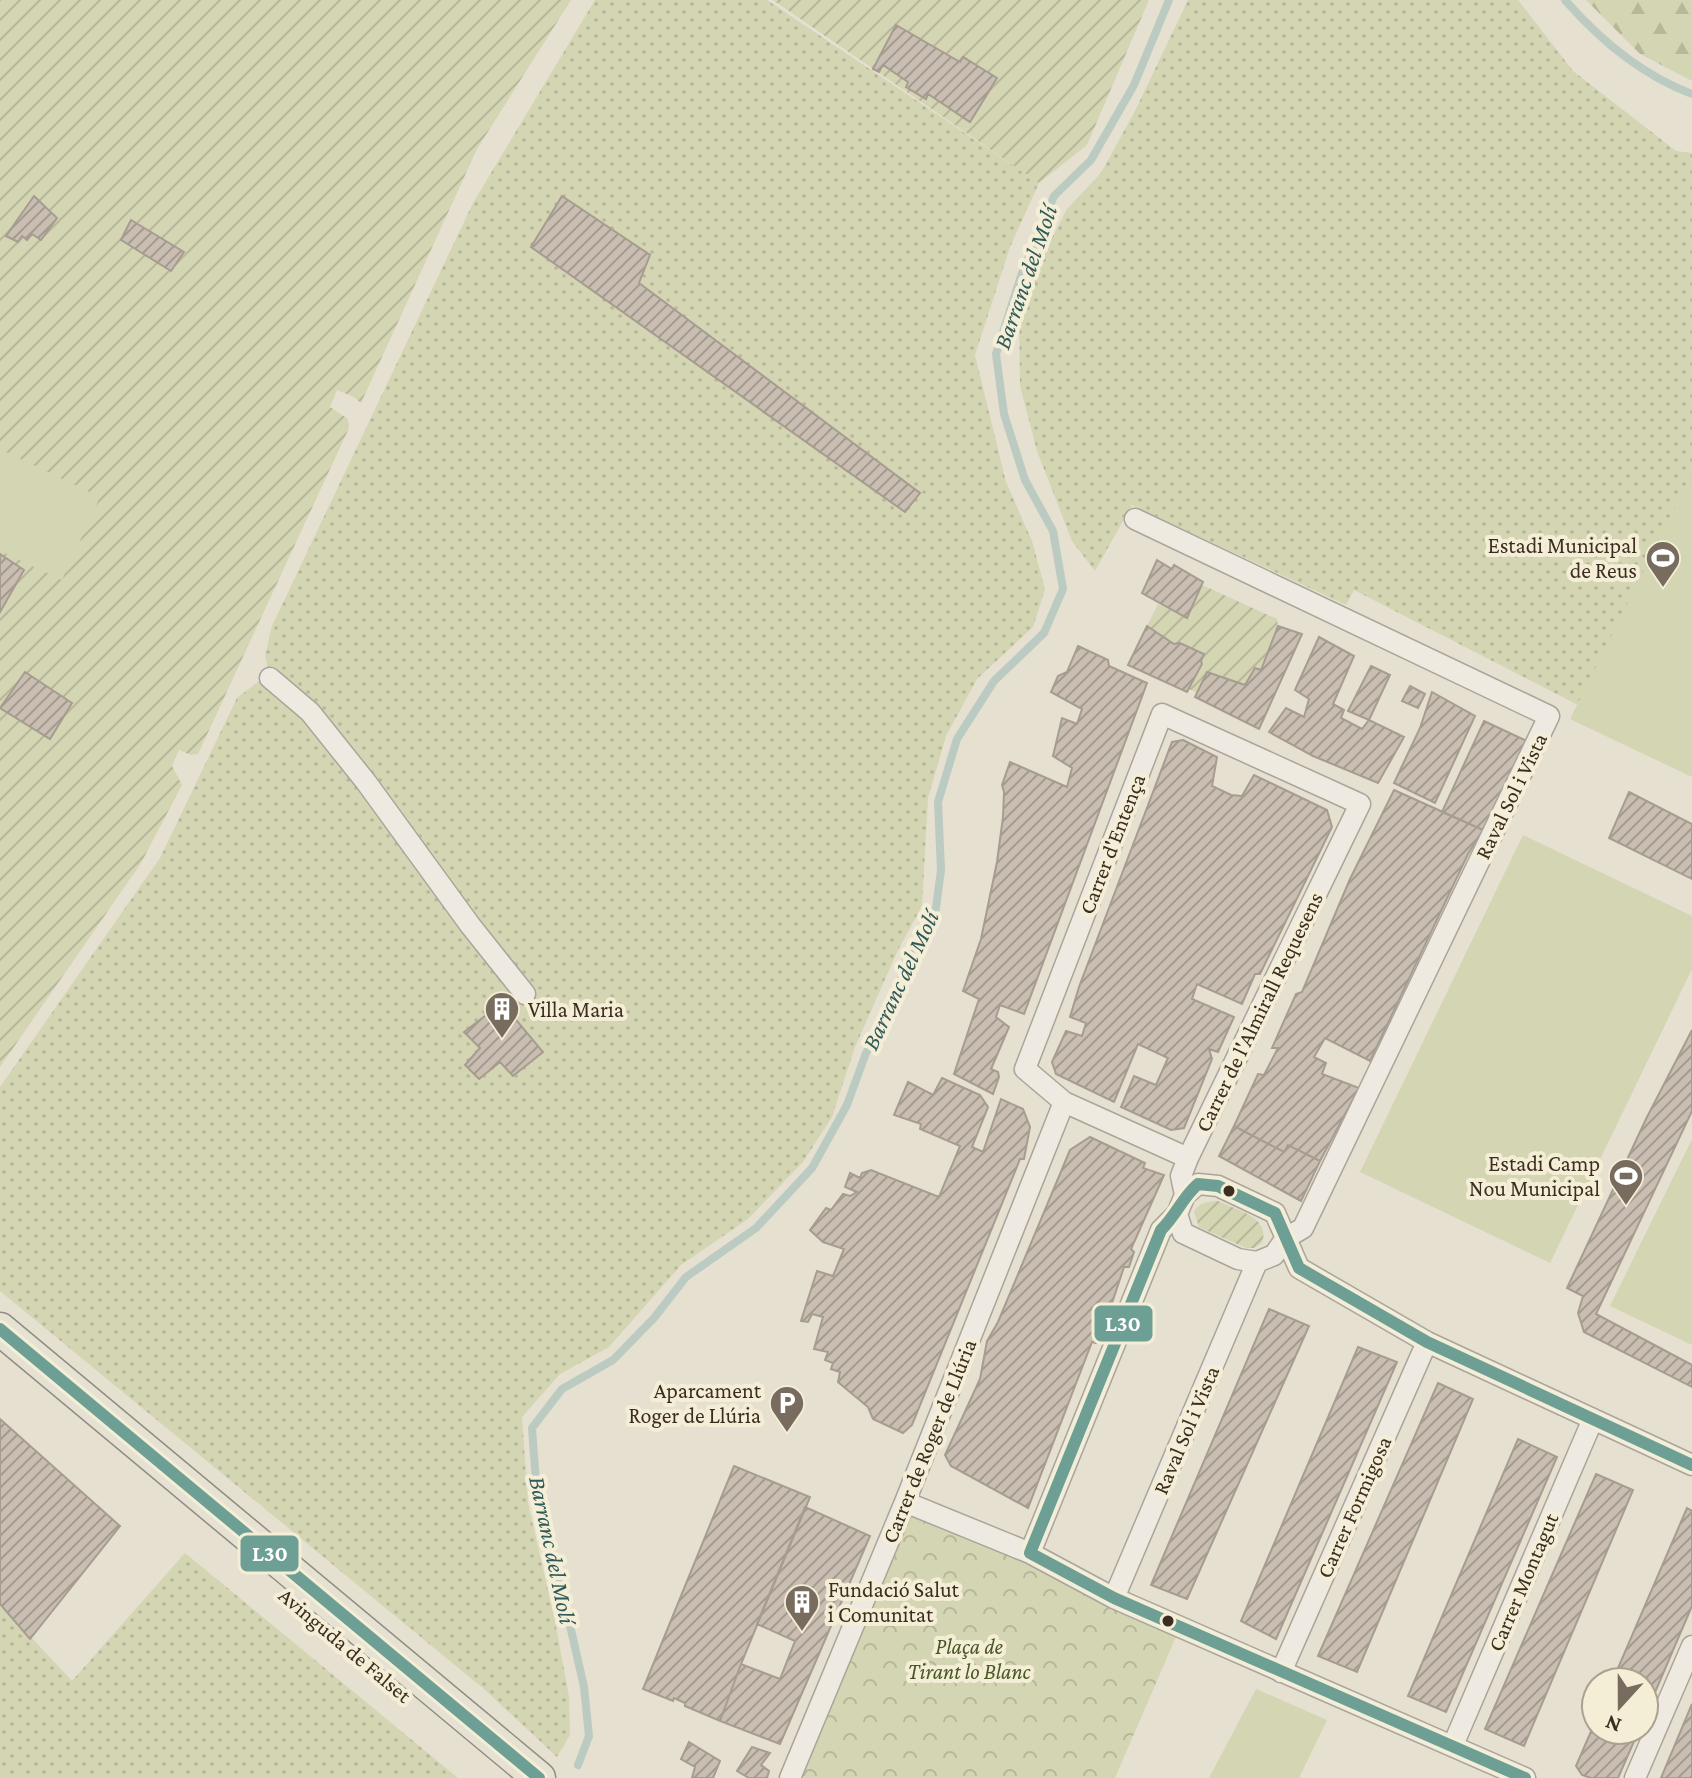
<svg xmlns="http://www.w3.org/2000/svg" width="1692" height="1778" font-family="'Crimson Pro',serif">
  <defs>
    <pattern id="grass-dots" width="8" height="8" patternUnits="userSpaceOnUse" patternTransform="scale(2)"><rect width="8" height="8" fill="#d4d5b3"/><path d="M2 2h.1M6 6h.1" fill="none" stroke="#b7b79a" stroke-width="1.8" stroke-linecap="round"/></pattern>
    <pattern id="forest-firs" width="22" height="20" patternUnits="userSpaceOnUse" patternTransform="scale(2)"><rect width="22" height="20" fill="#d4d5b3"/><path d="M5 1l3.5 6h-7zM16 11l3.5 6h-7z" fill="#b7b79a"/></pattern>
    <pattern id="park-crowns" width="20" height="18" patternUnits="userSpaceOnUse" patternTransform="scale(2)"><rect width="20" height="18" fill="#d4d5b3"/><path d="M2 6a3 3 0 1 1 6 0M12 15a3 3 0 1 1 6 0" fill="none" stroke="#b7b79a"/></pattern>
    <pattern id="garden-furrows" width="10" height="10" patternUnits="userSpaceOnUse" patternTransform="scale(2)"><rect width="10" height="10" fill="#d4d5b3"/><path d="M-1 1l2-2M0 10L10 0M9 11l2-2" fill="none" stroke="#b7b79a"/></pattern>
    <pattern id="building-hatch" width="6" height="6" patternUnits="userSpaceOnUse" patternTransform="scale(2)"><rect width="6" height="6" fill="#c9beb1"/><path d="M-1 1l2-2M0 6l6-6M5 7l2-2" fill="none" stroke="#a49b90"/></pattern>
  </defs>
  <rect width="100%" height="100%" fill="#e6e0d0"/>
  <path fill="url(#grass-dots)" d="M595,0h172l272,183 -29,64 -35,108 31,127 26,59 13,48 -12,38 -56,52 -31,57 -18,62 -6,108 -25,46 -42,95 -23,70 -29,45 -55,57 -67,46 -72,82 -49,27 -38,43 6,86 27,118 14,76 1,38 -13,22 -73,-68 -484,-398v-204l160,-229 77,-160 21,-16 12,-4 -5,-22 7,-30 201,-423z
    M1188,0h330l55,71 103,80 16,2v320l-114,232 -224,-115 -8,15 -214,-100 -37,66 -23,-30 -35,-90 -17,-65 -1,-72 19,-49 29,-56 34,-36 34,-62z
    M185,1553l273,225h-458v-174l72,77z"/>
  <path fill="url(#forest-firs)" d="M1586,0h106v81l-52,-27z"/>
  <path fill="url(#park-crowns)" d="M905,1502l276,123 -66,153h-325z"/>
  <path fill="url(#garden-furrows)" d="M0,0h571l-94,149 -116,254 -7,-6 -17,-7 -7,17 18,12 1,9 -151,326 -7,1 -12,-5 -7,16 10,19 -41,78 -141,204z
    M773,0h376l-62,145 -48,38z
    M1202,585l75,34 1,7 -17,44 -6,-2 -10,17 -37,-13 -11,21 -8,-4 13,-25 -1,-3 3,-8 -24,-10 -6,1 -27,-18 11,-22 29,14z
    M1218,1201c18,9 53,16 44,42l-8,5h-8l-47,-21 -5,-15c4,-9 14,-11 24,-11z"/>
  <path fill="#d4d5b3" d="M0,449l100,48 -38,83 -62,-29z
    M1692,473v304l-122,-58z
    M1523,835l169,81v53l-142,294 -190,-91z
    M1692,1139v206l-82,-39z
    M1256,1689l71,31 -28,58h-90z"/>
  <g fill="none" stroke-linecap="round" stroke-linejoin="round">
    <path stroke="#bbcbc2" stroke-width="8" d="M1565,0c35,40 77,75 127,94
      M578,1765l11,-29 -5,-49 -24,-106 -23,-85 -5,-68 30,-39 51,-29 41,-42 32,-41 70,-49 56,-60 35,-63 19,-52 27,-45 15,-54 27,-39 6,-45 -3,-68 19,-63 37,-58 50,-48 19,-44 -10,-58 -28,-51 -21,-66 -8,-60 25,-78 33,-80 37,-36 43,-75 35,-85"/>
  </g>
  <path fill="url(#building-hatch)" stroke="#a69c8f" stroke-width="2" d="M896,25l64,37 3,-5 34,21 -27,44 -42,-28 -2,5 -20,-12 2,-5 -25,-17 -4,7 -6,-3z
    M34,196l23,22 -16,22 -9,-6 -5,6 -5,-4 -4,6 -12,-6z
    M562,196l88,59 -11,28 281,210 -15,19 -374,-265z
    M131,220l53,32 -13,19 -50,-31z
    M0,554l24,16 -24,42z
    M1157,560l15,9 2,-4 29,17 -16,36 -45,-25z
    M1147,626l27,18 6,-1 24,11 -3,7 1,3 -15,28 -59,-27z
    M1278,626l24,8 -43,95 -64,-32 12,-25 38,13 10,-17 6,2z
    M1319,637l35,19 -21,48 11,6 -3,8 21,11 7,-9 35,17 -26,46 -65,-27 -44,-24 17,-24 18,9 5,-18 -14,-9z
    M1078,646l30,14 1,6 38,17 -123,331 -24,-9 -4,12 13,10 -18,42 7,3 1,5 -6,17 -39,-20 25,-75 -16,-8 18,-52 16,-77 6,-45 1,-25 -2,-7 8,-23 57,25 5,-19 -19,-12 9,-38 15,6 5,-15 -31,-17 7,-16 9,-4z
    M1371,666l19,9 -21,45 -21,-9z
    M25,672l47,31 -22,36 -50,-31z
    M1410,686l15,8 -7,14 -16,-7z
    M1432,692l43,24 -40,87 -41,-20 26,-55z
    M1484,721l43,20 -44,89 -41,-18z
    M1183,740l34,17 -5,29 19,9 11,1 12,-21 73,35 5,17 -72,147h-5l-13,30 -45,-20 -5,15 42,18 -16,35 -9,-3 3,10 -28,69 -13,2 -50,-23 13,-31 22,9 12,-27 -30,-14 -24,58 -58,-28 -4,-12 14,-31 16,5 4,-13 -16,-6 9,-30 93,-245z
    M1394,790l89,40 -15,24 -98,207 -45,-23 -11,19 12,6 -4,11 37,14 -39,73 -32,-16 -4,7 -50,-26 24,-52 6,1 14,-27h-6l24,-54 6,-2 48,-113z
    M1629,792l63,32v55l-83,-41z
    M502,1003l41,49 -30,24 -13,-14 -21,17 -14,-14 15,-17 -16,-16z
    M1692,1030v81l-96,203 96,51v22l-108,-55 -6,-19 5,-17 -16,-8 79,-169z
    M942,1078l38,17 8,12 -16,40 11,5 18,-53 22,10 7,18 -6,32h-4l-2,5 -106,261 -9,8 -30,-14 -5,-12 -30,-25 2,-10 -9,-3 2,-6 -8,-3 3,-8 -14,-3 9,-32 -11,-3 -4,8 -7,-1 16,-50 16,5 11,-27 -21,-7 -13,-12 16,-22 5,2 12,-16 7,2 7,-4 -12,-5 5,-14 10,5 2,-5 9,-3 68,27 21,-51 -40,-17 1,-5 -27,-9 14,-33 25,13z
    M1234,1126l50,26 4,-7 32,16 -19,40 -82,-45z
    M1090,1137l55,26 -2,5 21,7 -33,74 3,3 -5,15h-5l-13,39 -3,-2 -4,12 4,4 -12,23 -4,-1 -64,166 -77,-42 -6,-11 35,-76 7,-38 11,-19 72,-172z
    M1269,1309l40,17 -122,273 -36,-14z
    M1358,1347l39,15 -121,277 -35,-18z
    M1438,1383l35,16 -116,273 -39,-16z
    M0,1419l120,107 -90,113 -30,-35z
    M1518,1439l39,18 -111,255 -38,-16z
    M734,1466l76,31 -69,167 -21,57 -35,-15v-3l-11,-5 -1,3 -30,-12z
    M1596,1474l37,16 -109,256 -39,-17z
    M805,1507l65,29 -90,208 -60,-23 21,-57 39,15 15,-38 -38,-17z
    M1687,1508l5,3v95l-48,112v-36h-32z
    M1692,1704v74h-31z
    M1596,1720v10h43l-21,48h-27l-9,-3 -6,-9z
    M689,1742l31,19 -7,17h-21l3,-11 -14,-8z
    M752,1747l18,6 -9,12 8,6 -2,7h-18l-12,-7z"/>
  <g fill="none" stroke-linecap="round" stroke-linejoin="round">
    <g stroke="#aba599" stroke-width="23">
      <path id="street" d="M1135,519l414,197 -246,512 -17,10 -12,17 -17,7 -19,-3 -55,-26 -6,-19
        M270,678l40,34 56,70 104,143 55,69
        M1185,1195l13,-11 20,2 57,27 24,55 128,74 265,123
        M905,1502l125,51 84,45 411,180
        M1030,1553l131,-323 16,-16 8,-19 -4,-19 7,-18 172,-354 -198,-90 -137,355 39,33 124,56
        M1114,1598l143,-336
        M1281,1672l146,-330
        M1453,1745l140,-326
        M790,1778l115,-276 159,-400
        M1635,1778l57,-132"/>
    </g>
    <g stroke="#918b80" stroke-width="35">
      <path id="primary" d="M0,1329l539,449"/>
    </g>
    <use href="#street" stroke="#eeeae2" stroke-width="20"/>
    <use href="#primary" stroke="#e5e1d3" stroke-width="32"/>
    <g stroke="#f5eed7" stroke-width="18">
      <path id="bus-1" d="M0,1329l539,449
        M1030,1553l131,-323c16,-16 21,-32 37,-46l20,2 57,27 24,55 128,74 265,123
        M1030,1553l84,45 411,180"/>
    </g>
    <use href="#bus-1" stroke="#6e9f95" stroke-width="12"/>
  </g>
  <defs>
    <g id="stadium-pin" transform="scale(1.8)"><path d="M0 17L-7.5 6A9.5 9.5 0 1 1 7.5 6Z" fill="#776c5e" stroke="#f5eed7"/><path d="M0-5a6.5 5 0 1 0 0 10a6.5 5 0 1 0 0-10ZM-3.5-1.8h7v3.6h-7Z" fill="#fff"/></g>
    <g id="building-pin" transform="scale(1.8)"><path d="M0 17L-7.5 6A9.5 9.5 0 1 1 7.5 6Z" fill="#776c5e" stroke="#f5eed7"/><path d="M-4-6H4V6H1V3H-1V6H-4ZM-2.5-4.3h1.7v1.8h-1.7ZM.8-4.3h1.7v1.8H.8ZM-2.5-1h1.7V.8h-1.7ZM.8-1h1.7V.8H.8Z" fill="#fff"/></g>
    <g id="parking-pin" transform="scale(1.8)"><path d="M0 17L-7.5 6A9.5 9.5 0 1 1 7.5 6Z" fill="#776c5e" stroke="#f5eed7"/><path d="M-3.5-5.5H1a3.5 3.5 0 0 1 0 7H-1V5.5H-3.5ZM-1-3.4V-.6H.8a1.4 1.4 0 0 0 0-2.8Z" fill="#fff"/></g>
  </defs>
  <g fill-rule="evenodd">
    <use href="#stadium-pin" x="1663" y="558"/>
    <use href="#building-pin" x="502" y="1009"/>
    <use href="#stadium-pin" x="1626" y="1176"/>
    <use href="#parking-pin" x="787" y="1403"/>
    <use href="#building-pin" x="802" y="1602"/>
  </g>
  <g fill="#3b2e20" stroke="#f5eed7" stroke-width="3">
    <circle cx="1229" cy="1191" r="7"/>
    <circle cx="1168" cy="1621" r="7"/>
  </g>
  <g text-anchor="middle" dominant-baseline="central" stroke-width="8" stroke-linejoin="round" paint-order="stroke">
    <g font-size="22" fill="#3b2e20" stroke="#f5eed7" text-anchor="end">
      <text x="1637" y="545">Estadi Municipal<tspan x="1637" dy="25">de Reus</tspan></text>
      <text x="528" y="1009" text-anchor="start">Villa Maria</text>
      <text x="1600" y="1163">Estadi Camp<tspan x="1600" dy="25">Nou Municipal</tspan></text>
      <text x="761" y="1390">Aparcament<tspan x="761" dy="25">Roger de Llúria</tspan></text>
      <text x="828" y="1589" text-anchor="start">Fundació Salut<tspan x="828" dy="25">i Comunitat</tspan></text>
    </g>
    <g font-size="22" fill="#3b2e20" stroke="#f5eed7">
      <text transform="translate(1511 796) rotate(-64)">Raval Sol i Vista</text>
      <text transform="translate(1112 844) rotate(-69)">Carrer d'Entença</text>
      <text transform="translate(1259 1012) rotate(-64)">Carrer de l'Almirall Requesens</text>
      <text transform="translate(1186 1430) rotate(-67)">Raval Sol i Vista</text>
      <text transform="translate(929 1441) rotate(-68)">Carrer de Roger de Llúria</text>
      <text transform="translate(1354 1507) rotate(-66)">Carrer Formigosa</text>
      <text transform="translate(1523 1582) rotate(-67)">Carrer Montagut</text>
      <text transform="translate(345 1645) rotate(40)">Avinguda de Falset</text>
    </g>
    <g font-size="22" font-style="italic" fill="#495727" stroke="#f5eed7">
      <text x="969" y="1646">Plaça de<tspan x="969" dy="25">Tirant lo Blanc</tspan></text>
    </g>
    <g font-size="24" font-style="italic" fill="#305a59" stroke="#f5eed7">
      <text transform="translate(1025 277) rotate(-71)">Barranc del Molí</text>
      <text transform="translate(900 980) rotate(-65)">Barranc del Molí</text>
      <text transform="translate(553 1550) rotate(78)">Barranc del Molí</text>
    </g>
  </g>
  <g stroke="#f5eed7" stroke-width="3">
    <rect x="1093" y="1304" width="61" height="39" rx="8" fill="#6e9f95"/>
    <rect x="239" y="1534" width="61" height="39" rx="8" fill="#6e9f95"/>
  </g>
  <g font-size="22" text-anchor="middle" font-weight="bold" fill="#fff">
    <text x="1123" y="1331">L30</text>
    <text x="270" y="1561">L30</text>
  </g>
  <g transform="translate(1620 1706) rotate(201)"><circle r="38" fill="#f5eed7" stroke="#aba18e" stroke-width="2"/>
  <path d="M0-6L14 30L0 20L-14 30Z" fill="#776c5e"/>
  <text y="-12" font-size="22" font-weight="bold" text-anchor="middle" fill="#3b2e20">N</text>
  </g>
</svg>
